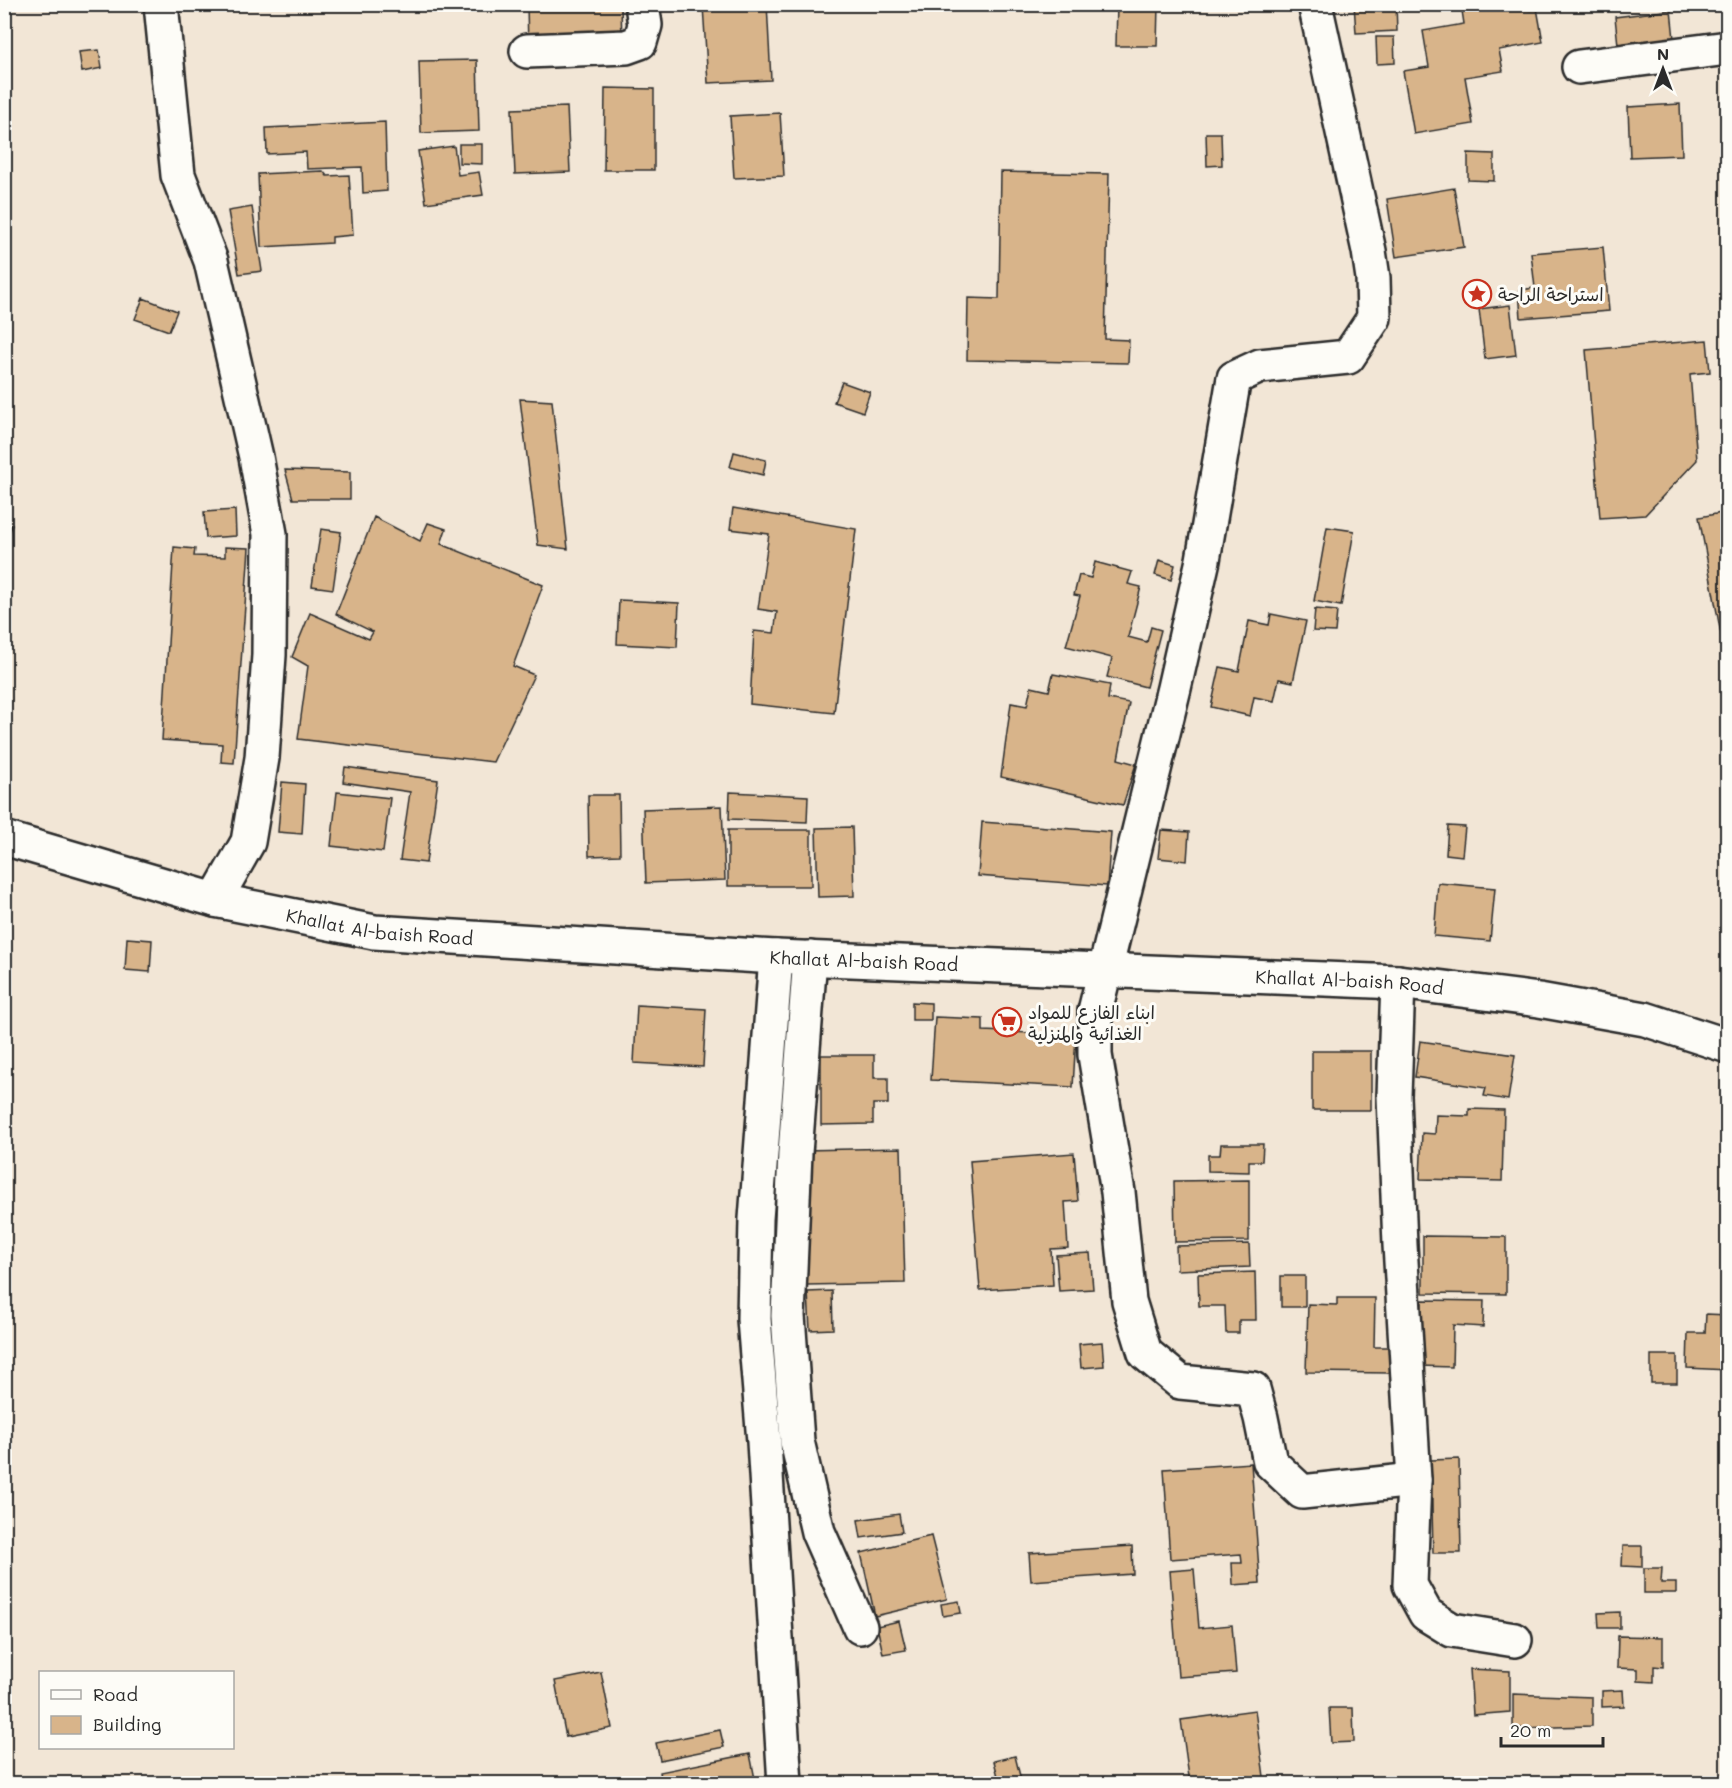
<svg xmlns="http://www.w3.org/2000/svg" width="1732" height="1788" font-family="Mali,'Playpen Sans Arabic',sans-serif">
  <rect width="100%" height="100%" fill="#f2e6d6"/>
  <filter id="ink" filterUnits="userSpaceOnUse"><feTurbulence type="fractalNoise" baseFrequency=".0167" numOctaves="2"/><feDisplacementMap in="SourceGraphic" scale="12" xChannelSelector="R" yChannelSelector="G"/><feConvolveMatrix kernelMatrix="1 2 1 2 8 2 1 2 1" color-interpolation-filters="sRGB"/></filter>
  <g filter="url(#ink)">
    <path fill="#d8b48a" stroke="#2b2b2b" stroke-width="1.5" d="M527,4h94l1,41 -94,2z
      M729,4h38l4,76 -63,3 -5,-77z
      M1117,4h41l-1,42h-41z
      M1354,4h42l1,27 -41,2z
      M1461,4h68l1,6 7,-2 6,34 -44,8 4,21 -38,6 8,47 -59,10 -11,-63 26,-4 -6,-36 41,-7z
      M1721,4h7v23h-6z
      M1671,10l3,29 -56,6 -3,-28z
      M1376,37h18l1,26 -18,1z
      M99,50l3,18 -20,4 -3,-20z
      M477,60l2,71 -58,2 -2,-72z
      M605,88l49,1v81h-50z
      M1680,104l2,51 -52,2 -2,-50z
      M567,107l3,65 -55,2 -3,-65z
      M780,113l4,63 -50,2 -4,-62z
      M385,122l2,69 -24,2 -1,-26 -55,2 -1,-17 -39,2 -1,-26z
      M1206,133h15l1,32 -15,1z
      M459,144h23v20l-23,-1z
      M454,146l4,29 21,-3 4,23 -57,8 -8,-52z
      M1468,153l26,1v27l-26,-1z
      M323,171l4,5 22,-1 4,60 -21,2v6l-71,4 -3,-73z
      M1001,172l108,2 -4,165 24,1 -1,23 -161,-3 1,-62 31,1z
      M1454,188l10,59 -68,10 -9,-58z
      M252,207l10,64 -23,3 -11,-63z
      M1603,247l6,64 -88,7 -2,-28 16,-2 -4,-35z
      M143,298l34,13 -8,20 -34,-12z
      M1510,305l6,50 -31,4 -6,-50z
      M1707,340l3,32 -20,2 7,86 -52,55 -45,3 -14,-168z
      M842,382l28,10 -7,20 -29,-10z
      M520,399l32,2 16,148 -30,-4z
      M734,452l32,8 -3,15 -33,-8z
      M285,470l65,2v27h-57z
      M733,508l123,21 -22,184 -84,-9 4,-73 20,2 3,-21 -19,-3 11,-75 -39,-5z
      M235,510l1,26 -30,2 -2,-26z
      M1727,512l1,137 -4,1 -25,-133z
      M374,517l46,24 8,-18 18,6 -5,15 102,41 -30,81 21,9 -41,87 -195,-23 10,-73 -16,-9 18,-44 59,26 4,-7 -37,-18z
      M4,523l8,2 -8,25z
      M1327,527l27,4 -13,75 -27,-5z
      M321,529l20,3 -8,57 -21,-3z
      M174,547l21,2 -1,7 31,1v-10l24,1 -15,215 -13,-1 1,-18 -60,-4z
      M1159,560l16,5 -4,15 -16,-5z
      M1095,562l37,10 -4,12 13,3 -13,50 19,5 4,-15 10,3 -15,57 -39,-10 5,-19 -46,-12 14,-50 -6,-1 5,-20 12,3z
      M619,600l60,3 -2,44 -60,-3z
      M1315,609l22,2 -2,21 -22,-1z
      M1271,614l35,7 -13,61 -14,-3 -5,22 -20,-4 -4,19 -39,-9 9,-40 19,4 10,-50 20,4z
      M1053,674l57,11 -2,14 21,4 -11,56 18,5 -13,41 -122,-28 10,-74 16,3 4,-19 18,4z
      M345,767l93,13 -12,83 -26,-3 10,-68 -67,-10z
      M282,782l23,2 -3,50 -24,-2z
      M337,792l53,6 -7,54 -52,-6z
      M730,792l78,4 -1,26 -78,-3z
      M588,795h31l1,60 -31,1z
      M722,806l3,74 -79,3 -3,-74z
      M982,822l129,10 -4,54 -129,-10z
      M1448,826l17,1 -3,29 -16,-2z
      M852,827l2,69 -36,1 -2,-69z
      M728,830h83v56h-83z
      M1161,830l28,2 -2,29 -29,-3z
      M1438,883l57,5 -5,53 -56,-5z
      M127,938l25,2 -2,32 -25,-2z
      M912,1002l19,1v17h-19z
      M637,1005l69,4 -3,58 -69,-4z
      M935,1017l48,2v12l93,4 -3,52 -142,-7z
      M1420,1041l95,14 -7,45 -24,-4 2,-8 -71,-11z
      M1312,1051h59v59h-59z
      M821,1055h53v23h14v26h-15v20l-52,1z
      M1469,1109l35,1 -2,71 -82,-2 2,-46 13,1 1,-19 33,1z
      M1221,1144h42l-1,17h-13v11l-41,-1v-16h12z
      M901,1148l4,135 -98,2 -3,-135z
      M1074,1153l4,48 -13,1 3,46 -17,1 2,36 -73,5 -10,-129z
      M1249,1180v61l-74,1 -1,-61z
      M1423,1236l83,1v57l-83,-1z
      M1249,1244l1,23 -73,3 -1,-24z
      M1090,1253l3,36 -34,2 -3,-36z
      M1255,1272l1,48h-17v13h-13l-1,-27h-26l-1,-32z
      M1281,1276h24v31h-24z
      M832,1291l1,38 -23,1 -2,-38z
      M1337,1298h38l-1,49h16v26l-84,-1 2,-68 29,1z
      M1422,1300l62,1 -1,26 -30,-2 -1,42 -31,-1z
      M1706,1314l22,1v55l-41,-2 1,-35h17z
      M1102,1342l2,24 -23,2 -2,-24z
      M1651,1355h26v28h-26z
      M1459,1459l2,94h-28l-2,-93z
      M1251,1463l9,120 -27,2 -1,-22h10l-1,-9 -71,5 -6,-90z
      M899,1514l3,18 -41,6 -3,-18z
      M931,1536l16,63 -72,17 -14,-63z
      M1132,1546l1,28 -102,7 -2,-28z
      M1623,1546h19v21l-20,-1z
      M1644,1568h18l-1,15h15v10h-32z
      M1194,1569l5,59 33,-3 4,48 -58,4 -8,-106z
      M959,1601l2,12 -18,3 -2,-12z
      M1620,1612v16h-21l-1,-15z
      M899,1621l7,29 -23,4 -6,-28z
      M1618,1636l45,1v30l-9,-1v16l-16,-1v-12l-21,-1z
      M1470,1669l40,2v41l-37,3z
      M601,1672l11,56 -46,9 -11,-56z
      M1623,1690l1,16 -22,1v-16z
      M1513,1694l79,3v29l-79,2z
      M1329,1708h24l1,34 -23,1z
      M1255,1710l10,74h-75l-9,-64z
      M720,1730l4,17 -64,13 -4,-17z
      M750,1754l6,30h-94l-2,-12z
      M1015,1756l7,28h-22l-6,-23z
      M958,1777l1,7h-55z"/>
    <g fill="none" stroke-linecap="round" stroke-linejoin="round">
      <g stroke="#2b2b2b" stroke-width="38">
        <g id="minor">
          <path d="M161,4l17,171 33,86 45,196 14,77 -1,121 -7,103 -14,84 -33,58"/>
          <path d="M1315,4l54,247 4,27 1,40 -26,39 -88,9 -26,12 -31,182 -29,128 -79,323v44l23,137 11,109 16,52 35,29 73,7 8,29 9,44 32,30 112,-12"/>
          <path d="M527,51l99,-4 14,-5 5,-17 -3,-21"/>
          <path d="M1579,67l149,-19"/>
          <path id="s1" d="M4,838l211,62 159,32 402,25 622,25 141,18 106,19 83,27"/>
          <path d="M776,957l-20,262 -2,100 10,123 21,342"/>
          <path d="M810,958l-15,195 -7,163 9,125 21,91 42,95"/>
          <path d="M1398,982l-4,114 6,149 14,235 -4,105 16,29 26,16 63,10"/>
        </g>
      </g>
      <use href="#minor" stroke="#fdfcf7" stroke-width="33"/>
    </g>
  </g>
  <defs>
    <g id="sight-ring" transform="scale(1.5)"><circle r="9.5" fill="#fdfcf7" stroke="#c8321e" stroke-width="1.5"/><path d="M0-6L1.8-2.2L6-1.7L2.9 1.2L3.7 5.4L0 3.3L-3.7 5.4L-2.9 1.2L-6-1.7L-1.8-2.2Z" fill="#c8321e"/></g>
    <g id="supermarket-ring" transform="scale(1.5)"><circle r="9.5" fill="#fdfcf7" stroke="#c8321e" stroke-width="1.5"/><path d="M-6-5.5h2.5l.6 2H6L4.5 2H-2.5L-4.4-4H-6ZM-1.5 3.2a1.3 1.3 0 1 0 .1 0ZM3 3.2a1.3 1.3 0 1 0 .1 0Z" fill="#c8321e"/></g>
  </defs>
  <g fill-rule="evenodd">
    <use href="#sight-ring" x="1477" y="294"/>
    <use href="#supermarket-ring" x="1007" y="1022"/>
  </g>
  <g text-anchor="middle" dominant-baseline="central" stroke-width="6" stroke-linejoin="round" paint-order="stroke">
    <g font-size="18" fill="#2b2b2b" stroke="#fdfcf7" text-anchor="start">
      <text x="1498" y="294">استراحة الراحة</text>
      <text x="1028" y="1012">ابناء الفازع للمواد<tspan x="1028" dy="21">الغذائية والمنزلية</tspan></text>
    </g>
    <g font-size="18" fill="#2b2b2b" stroke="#fdfcf7">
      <text stroke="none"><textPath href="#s1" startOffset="387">Khallat Al-baish Road</textPath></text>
      <text stroke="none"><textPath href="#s1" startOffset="873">Khallat Al-baish Road</textPath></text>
      <text stroke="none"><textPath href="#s1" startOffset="1359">Khallat Al-baish Road</textPath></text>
    </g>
  </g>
  <rect width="1732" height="1788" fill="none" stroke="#fdfcf7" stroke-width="24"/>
  <rect x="12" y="12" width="1708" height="1764" fill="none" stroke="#2b2b2b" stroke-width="2" filter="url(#ink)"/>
  <rect x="39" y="1671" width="195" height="78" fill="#fdfcf7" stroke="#a9a8a5" stroke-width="1.5"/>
  <rect x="51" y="1690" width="30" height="9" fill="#fdfcf7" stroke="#a9a8a5" stroke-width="1.5"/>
  <text x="93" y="1701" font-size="18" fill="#2b2b2b">Road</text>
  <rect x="51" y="1716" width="30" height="18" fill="#d8b48a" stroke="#a9a8a5" stroke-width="1.5"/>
  <text x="93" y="1731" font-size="18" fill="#2b2b2b">Building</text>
  <g transform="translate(1663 69)" stroke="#fdfcf7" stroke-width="4.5" paint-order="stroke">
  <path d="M0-4.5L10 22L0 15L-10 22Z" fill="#2b2b2b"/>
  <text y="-9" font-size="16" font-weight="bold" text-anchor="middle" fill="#2b2b2b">N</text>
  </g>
  <path d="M1501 1737v9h102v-9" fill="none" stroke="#2b2b2b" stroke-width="3"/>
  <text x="1510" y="1737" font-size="18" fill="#2b2b2b" stroke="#fdfcf7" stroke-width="4.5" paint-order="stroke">20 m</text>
</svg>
